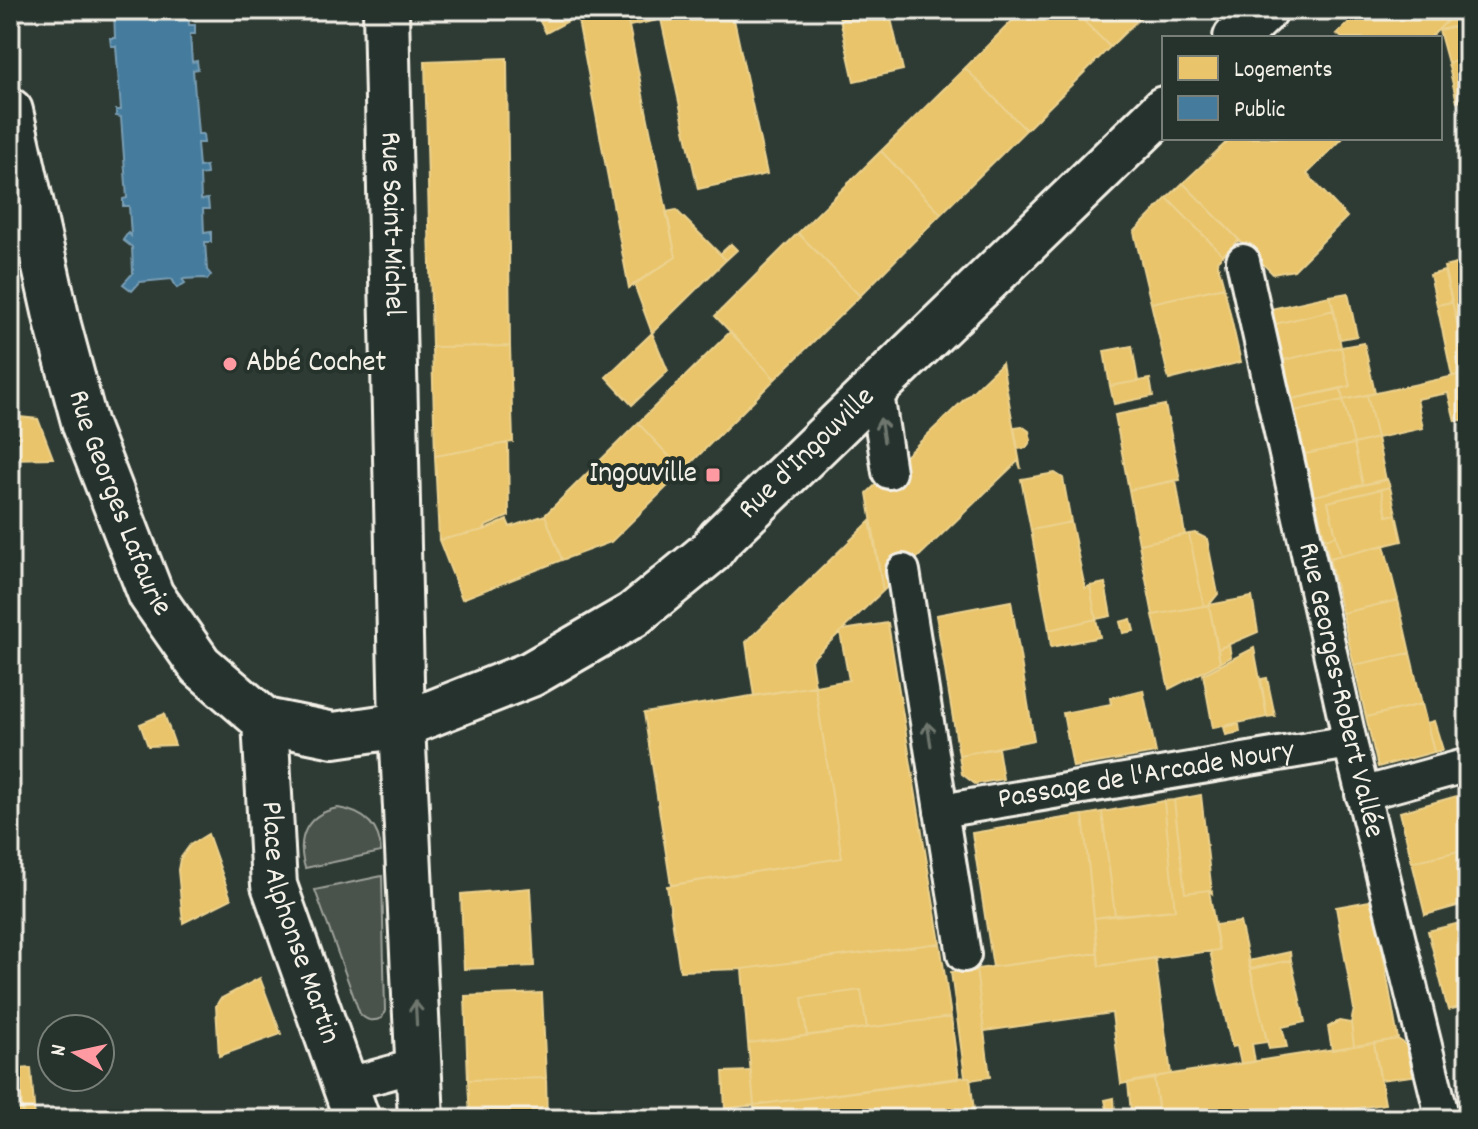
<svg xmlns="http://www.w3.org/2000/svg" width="1478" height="1129" font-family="Dekko,sans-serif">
  <rect width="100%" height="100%" fill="#2e3b34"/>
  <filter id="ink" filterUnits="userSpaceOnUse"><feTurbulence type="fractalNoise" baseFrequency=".0125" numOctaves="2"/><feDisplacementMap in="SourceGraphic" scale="16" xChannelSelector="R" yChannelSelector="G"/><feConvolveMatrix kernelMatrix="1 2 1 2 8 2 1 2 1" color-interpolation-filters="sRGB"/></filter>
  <g filter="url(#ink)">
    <path fill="#48524c" stroke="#9ea29a" stroke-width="2" d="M338,808c26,4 42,17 43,44l-76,16c-9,-30 1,-54 33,-60z
      M382,876l3,135 -3,7c-9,4 -15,3 -22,-4l-45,-124z"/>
    <path fill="#e9c46a" stroke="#ecd290" stroke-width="2" d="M534,10h31l5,10 -24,13z
      M588,10h18l18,7 5,9 47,231 -47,31 -52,-273z
      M629,10h30l1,3 -29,7z
      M659,10h73l35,164 -69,15z
      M838,10h51l14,60 -49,11z
      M1023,10h50l37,37 -84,83 -61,-62z
      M1073,10h75l-38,37z
      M1361,10h97l-28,28h-88l-5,-4z
      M1468,11v47h-3l-12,-44z
      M657,14l1,6 -28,6 -4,-5z
      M1453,14l4,12 -18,4 1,-2z
      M1457,26l8,32 -17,5 -9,-33z
      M507,58l3,288 -78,1 -7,-286z
      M1465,58h3v41l-11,3 -9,-39z
      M965,68l61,62 -85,84 -60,-63z
      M1231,138h112l-36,36 40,43 -53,53 -21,4 -90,-91z
      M881,151l60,63 -81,82 -62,-63z
      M1183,183l56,57 -16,15 -56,-57z
      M1167,198l56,57 -6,6 7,26 -73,16 -17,-71z
      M676,210l50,50 -74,73 -18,-49 42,-27 -10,-45z
      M798,233l62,63 -85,83 -60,-63z
      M731,244l6,6 -11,10 -6,-6z
      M1468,261v63l-10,3 -14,-60z
      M1444,271l8,31 -15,3 -7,-30z
      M1224,287l17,75 -72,18 -18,-77z
      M1348,293l9,43 -17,3 -10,-43z
      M1330,296l4,14 -59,14 -4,-15z
      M1452,302l16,62v9l-16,3 -15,-71z
      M1334,310l7,37 -57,13 -9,-36z
      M730,332l45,47 -92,92 -45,-48z
      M652,333l16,38 -36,34 -26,-28z
      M1364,343l11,50 -32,7 -2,-11 9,-3 -9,-39z
      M510,346l3,96 -78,14 -3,-109z
      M1132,346l6,35 -28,5 -6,-35z
      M1341,347l9,39 -58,13 -8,-39z
      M1002,363l19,106 -3,-8 -135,130 -16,-98z
      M1468,373v46l-13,2 -7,-28 -31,6 6,29 -46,10 -10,-43z
      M1150,379l3,17 -39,8 -4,-18z
      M1341,389l2,11 -48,11 -3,-12z
      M1367,395l10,43 -23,6 -11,-44z
      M1343,400l11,44 -49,10 -10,-43z
      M1165,405l15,75 -51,10 -14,-75z
      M10,416l28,3 15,39 -43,1z
      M638,423l45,48 -72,71 -49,18 -17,-45z
      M1022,426l7,5 2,9 -5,8 -8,1 -4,-22z
      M1377,438l9,42 -23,5 -9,-41z
      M508,443l1,73 -23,10 -2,4 -45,10 -4,-84z
      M1354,444l9,41 -49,11 -9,-42z
      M1055,473l8,5 8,44 -40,8 -10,-51z
      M1387,479l3,8 -62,15 8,34 -11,3 -11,-43z
      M1176,480l9,55 -46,9 -10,-54z
      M1390,487l6,27 -9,2 -6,-27z
      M1381,489l6,27 9,-2 6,27 -61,15 -13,-54z
      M545,515l17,45 -100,39 -23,-59 45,-10 23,-10 3,7z
      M870,521l13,70 -72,69 4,26 -61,10 -8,-54z
      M1071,522l14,66 5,-2 6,33 -47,11 -18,-100z
      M1195,533l12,6 11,55 -9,11 -5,1 -15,-72z
      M1189,534l15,72 -51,9 -14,-71z
      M1336,536l5,20 -12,2 -4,-19z
      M1384,545l14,55 -56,13 -13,-55z
      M1105,583l6,33 -15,3 -6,-33z
      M1252,597l6,35 -40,17 -9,-44z
      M1398,600l12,53 -56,12 -12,-52z
      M1011,601l23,139 -75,15 -23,-140z
      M1209,605l11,58 -51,26 -16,-74z
      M1096,619l4,18 -49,10 -2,-17z
      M1131,619l3,12 -11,2 -3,-11z
      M888,623l52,320 -198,26 -62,2 -13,-85 175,-28 -27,-172 34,-6 -9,-48 3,-2z
      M1229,644l2,13 -11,6 -2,-14z
      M1254,648l13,69 -54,11 -10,-54z
      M1410,653l12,51 -56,13 -12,-52z
      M1267,678l8,38 -8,1 -6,-38z
      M815,686l27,172 -171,27 -27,-172z
      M1143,690l13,63 -83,14 -10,-54 48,-9 -1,-6z
      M1422,704l12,48 -56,15 -12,-50z
      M164,714l11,31 -27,1 -8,-22z
      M1434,721l9,29 -9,2 -7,-29z
      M1239,724l1,8 -14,3 -2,-8z
      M998,748l5,31 -28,5 -13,-10 -3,-19z
      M1201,795l11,98 -3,-3 -24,3 -11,-93z
      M1457,796l11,53 -56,13 -12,-50z
      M1174,800l11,93 24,-3 10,60 -120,16 -5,-48 81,-8 -11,-109z
      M1164,801l11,109 -60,5 -13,-103z
      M1102,812l13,103 -21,3 -11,-103z
      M1083,815l15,138 -105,14 -21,-134z
      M208,834l23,65 -48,24 -5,-53 2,-11 10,-14z
      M1468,849v54l-43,12 -13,-53z
      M530,888l4,78 -70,3 -3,-75z
      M1370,901l9,31 19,107 -44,7 -3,-23 3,-14 -18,-102z
      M1468,921v84l-20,5 -20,-79z
      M1240,922l27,120 -15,2 3,18 -14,2 -4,-18 -5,1 -22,-96 9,-1 -5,-25z
      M940,943l11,74 -84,11 -6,-38 -59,8 5,38 -59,7 -6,-74z
      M1290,952l1,8 -41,9 -2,-8z
      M1098,953l1,13 56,-8 16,116 -50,10 -9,-71 -128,18 -8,-62z
      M1291,960l14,62 -23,5 5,20 -18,2 -19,-80z
      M10,969l9,100 -9,1z
      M976,969l14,108 -20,3v-3h-5l-14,-105z
      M260,978l21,56 -62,22 -3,-50 4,-7z
      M861,990l6,38 -60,8 -5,-38z
      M542,993l4,85 -78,2 -3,-84z
      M951,1017l8,62 -205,26 -6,-62z
      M1339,1021l12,2 3,23 -22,4 -4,-23z
      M1398,1039l8,6 7,31 -33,4 -6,-37z
      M1374,1043l11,61 -99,15h-126l-6,-40 5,-3z
      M31,1068l4,51h-12l-4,-50z
      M19,1069l4,50h-13v-49z
      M751,1071l3,34 -29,4 -2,-37z
      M965,1077h5l5,42h-220l-1,-14z
      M546,1078l1,41h-77l-2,-39z
      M1154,1079l5,37 -7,1 -5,-7 -16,2 -3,-29z
      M1114,1098l1,15 -7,1 -3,-14z"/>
    <path fill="#457b9d" stroke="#7a9eb4" stroke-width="2" d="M114,10h74l1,15h6v9h-5l2,28 5,-1 1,8 -5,1 5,64h5l1,9h-7l2,24 7,-1 1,8 -7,1 1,25 7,-1 1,10h-6l1,24 7,-1v10h-6l2,28 4,5 -4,5 -3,-2 -22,1 3,4 -8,5 -5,-9 -32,3 -8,9 -9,-7 10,-11 -1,-26 -9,-7 5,-7 3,3 -2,-30h-6v-7l4,-1 -6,-81 -5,-1v-6h5l-5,-64h-5l-1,-8h5z"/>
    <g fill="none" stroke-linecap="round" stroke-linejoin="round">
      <g stroke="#f4f1e8" stroke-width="38">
        <g id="service">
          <path id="s1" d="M1243,261l107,481 93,377"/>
          <path d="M876,387l13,85"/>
          <path d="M903,571l61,384"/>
          <path d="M1362,794l106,-29"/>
          <path id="s2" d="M941,811l409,-69"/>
          <path d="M345,1085l73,-20"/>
        </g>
      </g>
      <g stroke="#f4f1e8" stroke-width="50">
        <g id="minor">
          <path id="s3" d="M386,10l16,715 19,394"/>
          <path id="s4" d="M265,721l9,164 83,234"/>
        </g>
      </g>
      <g stroke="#f4f1e8" stroke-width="50">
        <g id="tertiary">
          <path d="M1236,38l29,-28"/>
          <path id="s5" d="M10,111l48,214 27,100 66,170 49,70 65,56 69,14 68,-10 129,-51 102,-59 77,-63 10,-13 444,-430"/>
        </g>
      </g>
      <use href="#service" stroke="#26332d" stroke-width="32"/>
      <use href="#minor" stroke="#26332d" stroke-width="44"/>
      <use href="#tertiary" stroke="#26332d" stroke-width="44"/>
    </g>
    <defs><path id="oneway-shaft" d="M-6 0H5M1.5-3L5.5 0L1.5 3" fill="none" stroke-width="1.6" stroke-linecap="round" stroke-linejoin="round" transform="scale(2)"/></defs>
    <g stroke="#6e766e">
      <use href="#oneway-shaft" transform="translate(882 430) rotate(-99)"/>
      <use href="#oneway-shaft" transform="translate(929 734) rotate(-99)"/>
      <use href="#oneway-shaft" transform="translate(416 1013) rotate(-93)"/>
    </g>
  </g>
  <g fill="#ff9aa2" stroke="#26332d" stroke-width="3">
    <circle cx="230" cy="364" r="8"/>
    <rect x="705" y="467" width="16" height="16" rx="4"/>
  </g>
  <g text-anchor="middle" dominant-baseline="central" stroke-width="8" stroke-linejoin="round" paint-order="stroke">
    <g font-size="30" fill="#f4f1e8" stroke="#26332d">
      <text stroke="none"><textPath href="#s3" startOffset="214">Rue Saint-Michel</textPath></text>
      <text stroke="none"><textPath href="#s5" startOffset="1310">Rue d'Ingouville</textPath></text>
      <text stroke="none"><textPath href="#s5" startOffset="408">Rue Georges Lafaurie</textPath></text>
      <text stroke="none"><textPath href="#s1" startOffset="440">Rue Georges-Robert Vallée</textPath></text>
      <text stroke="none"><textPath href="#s2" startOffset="208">Passage de l'Arcade Noury</textPath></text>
      <text stroke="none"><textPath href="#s4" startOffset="206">Place Alphonse Martin</textPath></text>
    </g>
    <g font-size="30" fill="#f4f1e8" stroke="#26332d" text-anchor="start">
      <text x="246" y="364">Abbé Cochet</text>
      <text x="697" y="475" text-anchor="end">Ingouville</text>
    </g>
  </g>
  <rect width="1478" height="1129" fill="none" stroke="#26332d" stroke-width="40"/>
  <rect x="20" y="20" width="1438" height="1089" fill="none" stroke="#f4f1e8" stroke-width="3" filter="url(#ink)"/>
  <rect x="1162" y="36" width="280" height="104" fill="#26332d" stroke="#787f78" stroke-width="2"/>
  <rect x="1178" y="56" width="40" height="24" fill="#e9c46a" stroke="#787f78" stroke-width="2"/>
  <text x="1234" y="76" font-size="24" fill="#f4f1e8">Logements</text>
  <rect x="1178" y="96" width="40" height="24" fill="#457b9d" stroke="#787f78" stroke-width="2"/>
  <text x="1234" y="116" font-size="24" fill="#f4f1e8">Public</text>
  <g transform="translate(76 1053) rotate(279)"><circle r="38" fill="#26332d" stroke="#787f78" stroke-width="2"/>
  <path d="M0-6L14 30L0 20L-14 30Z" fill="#ff9aa2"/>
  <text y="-12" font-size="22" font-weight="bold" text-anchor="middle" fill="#f4f1e8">N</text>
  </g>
</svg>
